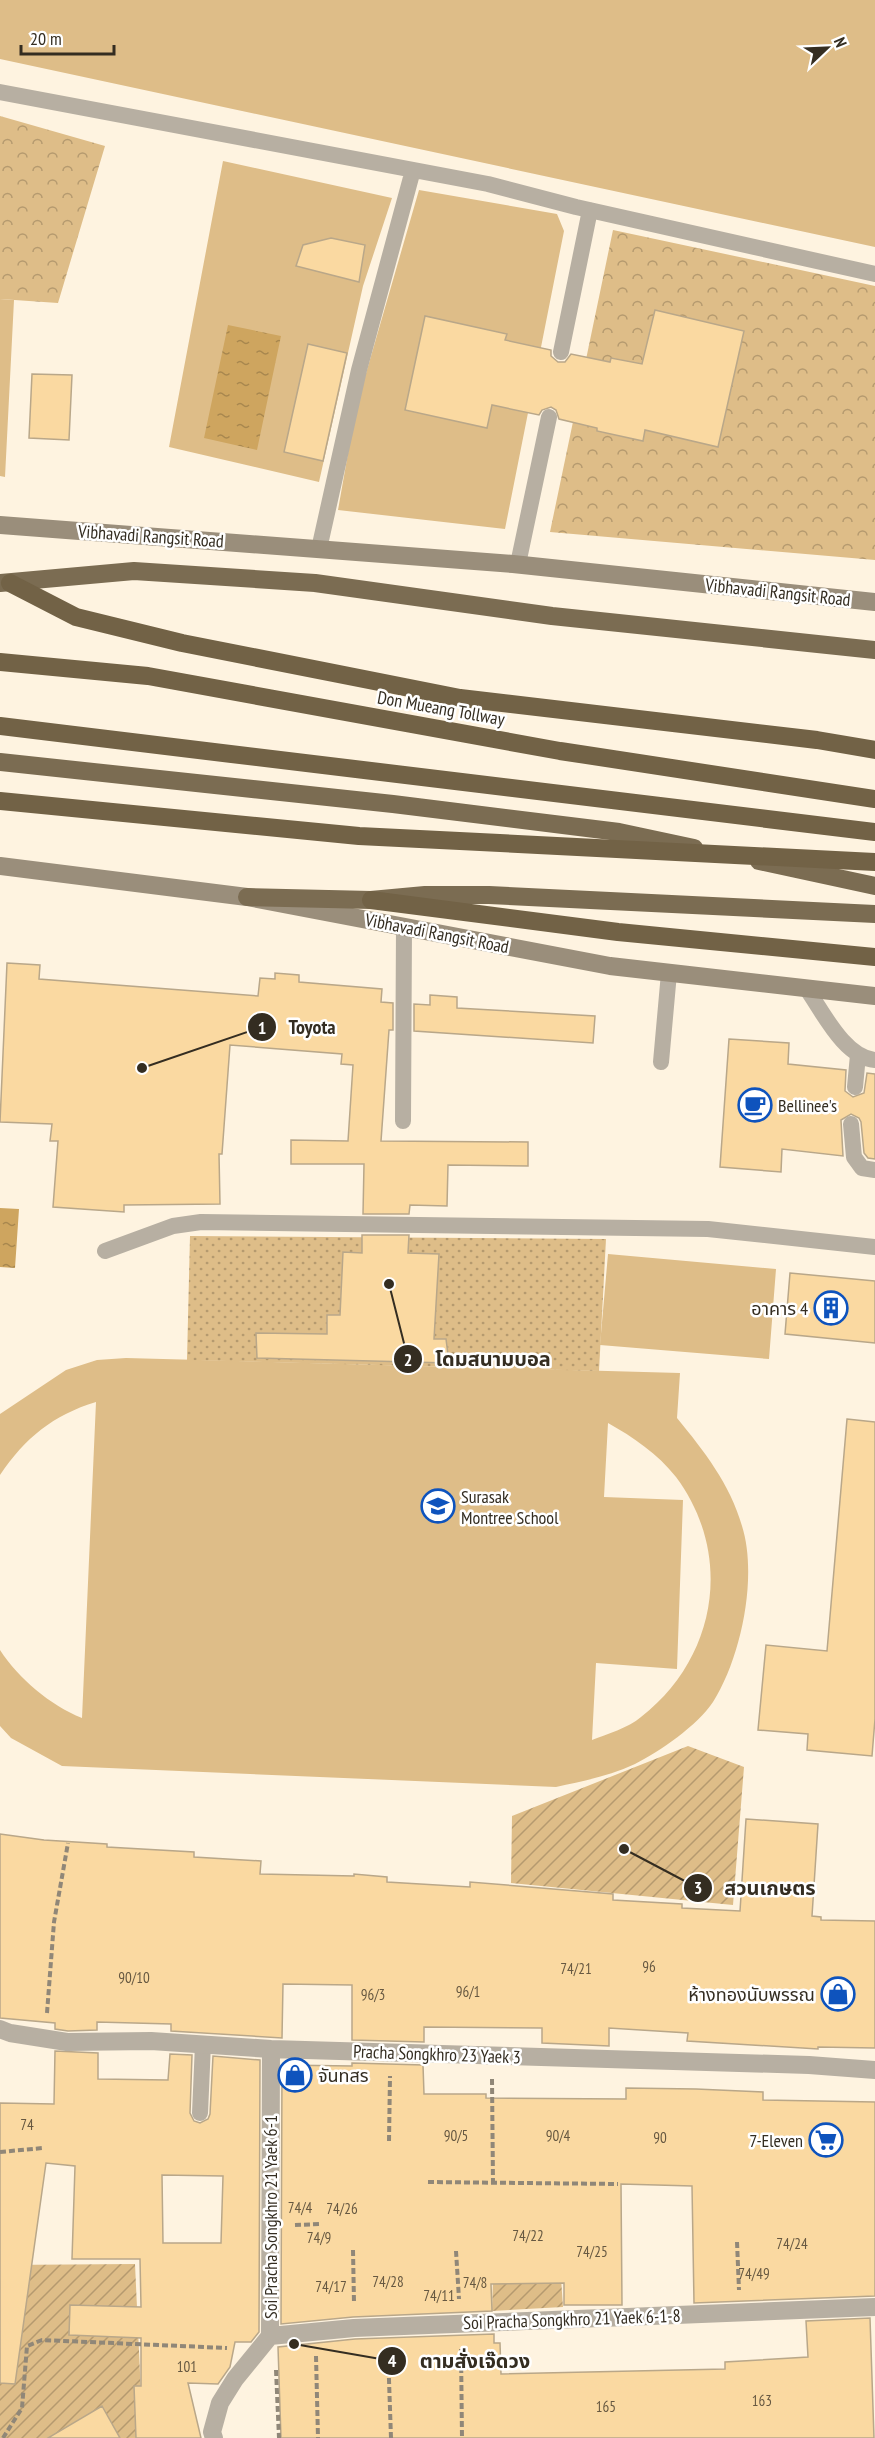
<svg xmlns="http://www.w3.org/2000/svg" width="875" height="2438" font-family="'PT Sans Narrow','Noto Sans Thai',sans-serif">
  <defs>
    <pattern id="forest-crowns" width="20" height="18" patternUnits="userSpaceOnUse" patternTransform="scale(1.5)"><rect width="20" height="18" fill="#debd88"/><path d="M2 6a3 3 0 1 1 6 0M12 15a3 3 0 1 1 6 0" fill="none" stroke="#b59a6f"/></pattern>
    <pattern id="park-dots" width="8" height="8" patternUnits="userSpaceOnUse" patternTransform="scale(1.5)"><rect width="8" height="8" fill="#debd88"/><path d="M2 2h.1M6 6h.1" fill="none" stroke="#b59a6f" stroke-width="1.8" stroke-linecap="round"/></pattern>
    <pattern id="garden-furrows" width="10" height="10" patternUnits="userSpaceOnUse" patternTransform="scale(1.5)"><rect width="10" height="10" fill="#debd88"/><path d="M-1 1l2-2M0 10L10 0M9 11l2-2" fill="none" stroke="#b59a6f"/></pattern>
    <pattern id="water-ripples" width="26" height="14" patternUnits="userSpaceOnUse" patternTransform="scale(1.5)"><rect width="26" height="14" fill="#cea55f"/><path d="M2 4q2-2 4 0t4 0M15 11q2-2 4 0t4 0" fill="none" stroke="#a8874e"/></pattern>
  </defs>
  <rect width="100%" height="100%" fill="#fef3e0"/>
  <path fill="#debd88" fill-rule="evenodd" d="M0,0h875v247l-875,-188z
    M223,161l169,37 -29,88 -44,196 -150,-35z
    M419,190l138,24 7,17 -59,298 -167,-19 18,-102z
    M0,299l14,1 -9,177 -5,-1z
    M608,1254l168,15 -7,90 -169,-14z
    M126,1358l554,15 -3,45c27,33 53,66 65,108 16,51 -1,132 -29,176 -15,23 -54,50 -78,62 -25,12 -52,17 -79,23l-494,-21 -51,-28 -11,-12v-76c19,29 50,55 82,68l14,-316c-43,13 -71,36 -96,73v-61l66,-44 31,-10zM608,1423c25,14 50,31 68,54 58,78 41,181 -35,240 -13,11 -34,17 -49,23l4,-77 81,6 6,-169 -79,-3z"/>
  <path fill="url(#forest-crowns)" d="M0,116l105,30 -47,157 -58,-4z
    M613,230l262,56v274l-325,-28z"/>
  <path fill="url(#park-dots)" d="M190,1236l416,3 -7,132 -412,-11z"/>
  <path fill="url(#garden-furrows)" d="M688,1746l56,21 -11,138 -222,-22 1,-67z
    M135,2264l8,174h-143v-173z
    M493,2278h68l2,29 -71,4z"/>
  <path fill="url(#water-ripples)" d="M228,325l53,11 -24,114 -53,-12z
    M0,1208l19,1 -4,59 -15,-1z"/>
  <path fill="#fad9a1" stroke="#b9a789" stroke-width="1.5" fill-rule="evenodd" d="M331,238l34,7 -6,37 -63,-16 7,-21z
    M655,310l89,21 -26,116 -73,-17 -2,11 -46,-10v-3l-38,-9 -3,-9 -5,-3 -9,3 -3,5 -47,-10 -5,23 -82,-18 20,-94 82,18 -2,6 46,10v6l7,6h7l6,-8 39,8 1,-4 31,6z
    M308,344l39,9 -24,108 -39,-9z
    M32,374l40,1 -3,65 -40,-2z
    M7,963l33,2 -1,14 219,17 2,-18 15,1v-6l24,2v7l83,7 -1,13 12,1v27h-4l-8,111 147,1v24l-80,-1 -1,41 -37,-1 -1,9h-46l1,-50h-73v-24l57,1 5,-76 -12,-1 1,-10 -112,-9 -8,109h-3l1,50 -96,1v7l-71,-5 5,-66h-8l2,-17 -52,-2z
    M430,995l27,2v11l138,8 -2,27 -179,-12v-27l16,1z
    M729,1039l60,4 -1,21 58,6 -1,21 8,6 11,-4 3,-20 8,1v85l-7,-1 -4,-5 -3,-31 -2,-4 -8,-4 -10,6 2,36 -61,-7 -1,23 -61,-5z
    M362,1235h47l-1,18 31,1 -5,85h12l3,24 -192,-5 -1,-25 71,1v-19h13l3,-63 19,1z
    M790,1273l85,8v62l-90,-9z
    M847,1419l28,3v297l-3,37 -65,-6 1,-16 -50,-4 8,-85 61,6z
    M746,1819l72,5 -6,92 9,1v3l54,1v127l-57,-1v2l-131,-8 1,-8 -79,-5v18l-67,-3v-15l-118,-1v15l-72,-2v-55l-69,-1 -1,54 -111,-7v-7l-74,-2v8l-29,1 -13,-2v-6l-55,-5v-184l44,6 63,4v3l87,5v5l67,4 -1,13 94,2v-2l33,3v5l83,5v-5l143,12v6l69,4v4l58,3z
    M55,2051l43,2v26l70,1 2,-26 22,1 -2,58 4,8 6,2 8,-4 2,-5 3,-58 47,4 -1,272 -8,10h-16l-5,25 -12,17 -30,-1 13,55h-65l-2,-52h7v-48l-72,-3 1,-30 71,2 -1,-48h-68l3,-93 -29,-3 -31,221 -15,-1v-280l54,1zM162,2175l61,1 -2,67h-58z
    M352,2063l71,2 1,29h62v4l140,1v-11l70,1 67,3v8l112,2v194l-181,7 -2,-117 -71,-2 1,121h-58v-22l-73,1 1,27 -139,6 -72,7 1,-259 70,1z
    M870,2318l4,120h-593l-3,-91 77,-8 139,-5v9h6l1,31 224,-5v-7l83,-5 -2,-36z
    M102,2406l18,32h-72z"/>
  <g fill="none" stroke-linecap="round" stroke-linejoin="round">
    <path stroke="#908778" stroke-width="4" stroke-dasharray="6 3" stroke-linecap="butt" d="M47,2013l7,-91 14,-79
      M492,2079l1,104
      M389,2141l1,-65
      M0,2152l43,-4
      M428,2182l190,2
      M295,2225l25,-1
      M737,2242l2,48
      M353,2250l1,53
      M456,2251l3,48
      M461,2349l1,89
      M388,2351l3,87
      M316,2356l2,82
      M276,2370l3,68
      M3,2438l19,-30 5,-62 15,-6 185,8"/>
    <path stroke="#b7afa2" stroke-width="16" d="M0,92l488,92 88,23 299,67
      M561,352l29,-142
      M319,549l40,-179 54,-200
      M518,564l31,-147
      M806,988c17,24 38,69 69,72
      M661,1062l8,-89
      M855,1087l3,-32
      M403,1121l1,-194
      M851,1124l3,33 8,11 13,2
      M105,1251l68,-25 28,-4 507,7 167,18
      M200,2113l3,-69"/>
    <path stroke="#b7afa2" stroke-width="18" d="M0,2029l10,4 57,9 84,-1 120,8 538,16 66,5
      M270,2336l84,-8 521,-21
      M214,2438l-2,-6 8,-29 15,-24 35,-43 1,-287"/>
    <path stroke="#9a8e7b" stroke-width="18" d="M0,525l513,39 362,38
      M0,866l247,31 363,69 265,30"/>
    <path stroke="#7b6c52" stroke-width="18" d="M0,583l134,-12 181,12 237,33 323,34
      M0,762l393,42 226,28 75,16
      M759,861l116,25
      M247,897l124,3 54,-5h64l386,19"/>
    <path stroke="#726246" stroke-width="18" d="M10,583l66,34 106,26 278,55 357,42 58,10
      M0,662l148,14 412,75 315,48
      M0,726l875,106
      M371,900l247,32 257,25"/>
    <path stroke="#726246" stroke-width="18" d="M0,801l359,35 516,26"/>
  </g>
  <defs>
    <g id="cafe-ring" transform="scale(1.725)"><circle r="9.5" fill="#fff" stroke="#0e53bd" stroke-width="1.5"/><path d="M-5.5-4.5H6V0H3Q3 3.5 0 3.5H-2.5Q-5.5 3.5-5.5 0ZM3-3.2v2h1.7v-2ZM-6 4.5H4V6H-6Z" fill="#0e53bd"/></g>
    <g id="building-ring" transform="scale(1.725)"><circle r="9.5" fill="#fff" stroke="#0e53bd" stroke-width="1.5"/><path d="M-4-6H4V6H1V3H-1V6H-4ZM-2.5-4.3h1.7v1.8h-1.7ZM.8-4.3h1.7v1.8H.8ZM-2.5-1h1.7V.8h-1.7ZM.8-1h1.7V.8H.8Z" fill="#0e53bd"/></g>
    <g id="school-ring" transform="scale(1.725)"><circle r="9.5" fill="#fff" stroke="#0e53bd" stroke-width="1.5"/><path d="M0-5L7-2L0 1L-7-2ZM-4 1L0 2.5L4 1V4Q0 6-4 4Z" fill="#0e53bd"/></g>
    <g id="shop-ring" transform="scale(1.725)"><circle r="9.5" fill="#fff" stroke="#0e53bd" stroke-width="1.5"/><path d="M-5-2.5h2.3a2.7 3.5 0 0 1 5.4 0H5L5.5 6h-11ZM-1.5-2.5h3a1.5 2.3 0 0 0-3 0Z" fill="#0e53bd"/></g>
    <g id="supermarket-ring" transform="scale(1.725)"><circle r="9.5" fill="#fff" stroke="#0e53bd" stroke-width="1.5"/><path d="M-6-5.5h2.5l.6 2H6L4.5 2H-2.5L-4.4-4H-6ZM-1.5 3.2a1.3 1.3 0 1 0 .1 0ZM3 3.2a1.3 1.3 0 1 0 .1 0Z" fill="#0e53bd"/></g>
  </defs>
  <g fill-rule="evenodd">
    <use href="#cafe-ring" x="755" y="1105"/>
    <use href="#building-ring" x="831" y="1308"/>
    <use href="#school-ring" x="438" y="1506"/>
    <use href="#shop-ring" x="838" y="1994"/>
    <use href="#shop-ring" x="295" y="2075"/>
    <use href="#supermarket-ring" x="826" y="2140"/>
  </g>
  <g text-anchor="middle" dominant-baseline="central" stroke-width="5" stroke-linejoin="round" paint-order="stroke">
    <g font-size="15" fill="#665841">
      <text x="649" y="1966">96</text>
      <text x="576" y="1968">74/21</text>
      <text x="134" y="1977">90/10</text>
      <text x="468" y="1991">96/1</text>
      <text x="373" y="1994">96/3</text>
      <text x="27" y="2124">74</text>
      <text x="456" y="2135">90/5</text>
      <text x="558" y="2135">90/4</text>
      <text x="660" y="2137">90</text>
      <text x="300" y="2207">74/4</text>
      <text x="342" y="2208">74/26</text>
      <text x="528" y="2235">74/22</text>
      <text x="319" y="2237">74/9</text>
      <text x="792" y="2243">74/24</text>
      <text x="592" y="2251">74/25</text>
      <text x="754" y="2273">74/49</text>
      <text x="388" y="2281">74/28</text>
      <text x="475" y="2282">74/8</text>
      <text x="331" y="2286">74/17</text>
      <text x="439" y="2295">74/11</text>
      <text x="187" y="2366">101</text>
      <text x="762" y="2400">163</text>
      <text x="606" y="2406">165</text>
    </g>
    <g font-size="18" fill="#342d21" stroke="#fff">
      <text transform="translate(151 536) rotate(4)">Vibhavadi Rangsit Road</text>
      <text transform="translate(778 592) rotate(6)">Vibhavadi Rangsit Road</text>
      <text transform="translate(441 708) rotate(10)">Don Mueang Tollway</text>
      <text transform="translate(437 933) rotate(11)">Vibhavadi Rangsit Road</text>
      <text transform="translate(437 2054) rotate(2)">Pracha Songkhro 23 Yaek 3</text>
      <text transform="translate(270 2217) rotate(-90)">Soi Pracha Songkhro 21 Yaek 6-1</text>
      <text transform="translate(572 2319) rotate(-2)">Soi Pracha Songkhro 21 Yaek 6-1-8</text>
    </g>
    <g font-size="18" fill="#342d21" stroke="#fff" text-anchor="start">
      <text x="778" y="1105">Bellinee's</text>
      <text x="808" y="1308" text-anchor="end">อาคาร 4</text>
      <text x="461" y="1496">Surasak<tspan x="461" dy="21">Montree School</tspan></text>
      <text x="815" y="1994" text-anchor="end">ห้างทองนับพรรณ</text>
      <text x="318" y="2075">จันทสร</text>
      <text x="803" y="2140" text-anchor="end">7-Eleven</text>
    </g>
  </g>
  <path fill="none" stroke="#342d21" stroke-width="2" d="M142 1068L262 1027M389 1284L408 1359M624 1849L698 1888M294 2344L392 2361"/>
  <g fill="#342d21" stroke="#fff" stroke-width="2">
    <circle cx="142" cy="1068" r="6"/>
    <circle cx="389" cy="1284" r="6"/>
    <circle cx="624" cy="1849" r="6"/>
    <circle cx="294" cy="2344" r="6"/>
    <circle cx="262" cy="1027" r="15"/>
    <circle cx="408" cy="1359" r="15"/>
    <circle cx="698" cy="1888" r="15"/>
    <circle cx="392" cy="2361" r="15"/>
  </g>
  <g font-size="18" text-anchor="middle" font-weight="bold" fill="#fff">
    <text x="262" y="1034">1</text>
    <text x="408" y="1366">2</text>
    <text x="698" y="1894">3</text>
    <text x="392" y="2367">4</text>
  </g>
  <g font-size="20" text-anchor="middle" font-weight="bold" fill="#342d21" stroke="#fff" stroke-width="5" stroke-linejoin="round" paint-order="stroke">
    <text x="312" y="1034">Toyota</text>
    <text x="493" y="1366">โดมสนามบอล</text>
    <text x="770" y="1895">สวนเกษตร</text>
    <text x="475" y="2368">ตามสั่งเจ๊ดวง</text>
  </g>
  <g transform="translate(827 48) rotate(67)" stroke="#ffffff" stroke-width="4.5" paint-order="stroke">
  <path d="M0-4.5L10 22L0 15L-10 22Z" fill="#342d21"/>
  <text y="-9" font-size="16" font-weight="bold" text-anchor="middle" fill="#342d21">N</text>
  </g>
  <path d="M21 45v9h93v-9" fill="none" stroke="#342d21" stroke-width="3"/>
  <text x="30" y="45" font-size="18" fill="#342d21" stroke="#ffffff" stroke-width="4.5" paint-order="stroke">20 m</text>
</svg>
